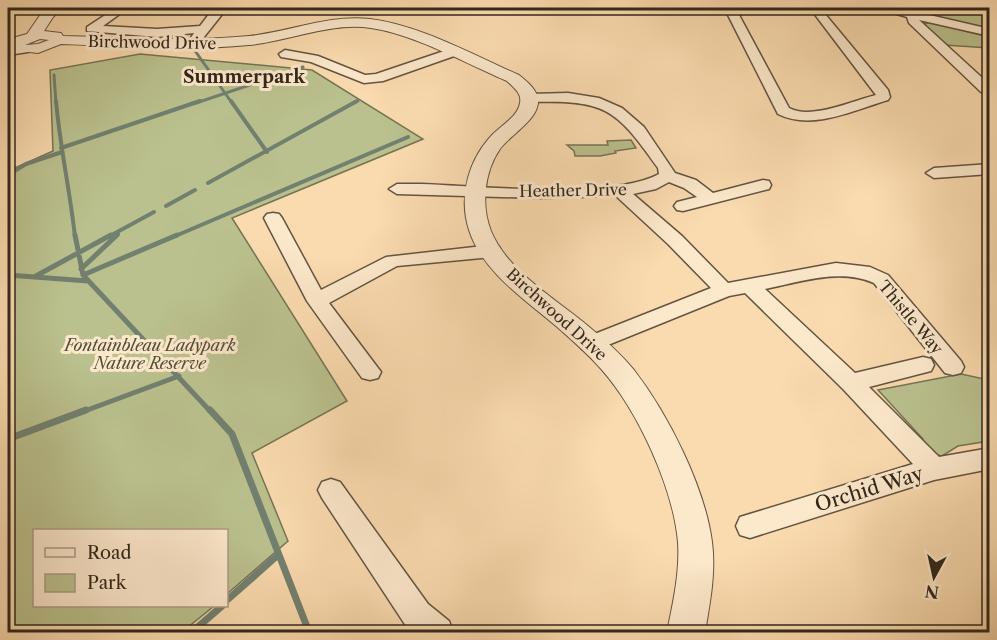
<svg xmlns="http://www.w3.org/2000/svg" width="997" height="640" font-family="'Libre Caslon Text',serif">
  <rect width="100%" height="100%" fill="#fadbaf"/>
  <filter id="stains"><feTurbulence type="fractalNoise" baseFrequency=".00333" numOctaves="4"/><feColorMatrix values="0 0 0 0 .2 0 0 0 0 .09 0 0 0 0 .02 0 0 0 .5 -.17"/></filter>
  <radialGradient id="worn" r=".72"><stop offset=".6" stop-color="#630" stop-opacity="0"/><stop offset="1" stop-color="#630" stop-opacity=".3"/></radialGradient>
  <path fill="#bac18e" stroke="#767455" stroke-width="1.5" d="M898,8h91v24z
    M929,22l60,15v11l-45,-3 -21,-20z
    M140,54l172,16 111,69 -191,79 115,183 -95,52 36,88 -61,53 -1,-64h-192v76h180l-32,26h-174v-461l45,-20 -3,-81z
    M631,140l5,8 -21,3 1,2 -16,3h-25l-1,-5 -7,-6h41l-1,-4z
    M961,374l28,6v61l-31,5 -16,10 -10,-2 -9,-7v-8l-45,-49z"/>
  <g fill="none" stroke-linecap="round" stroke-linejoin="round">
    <path stroke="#728070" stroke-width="3" d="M193,48l39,55
      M54,75l2,28
      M196,103l107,-36
      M354,103l4,-2"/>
    <path stroke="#728070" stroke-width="4" d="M56,101c4,46 14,90 19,136
      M231,101l36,51
      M61,148l139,-47
      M8,175l18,-11 36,-12
      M208,183l149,-82
      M166,206l29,-16
      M108,237l46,-25
      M115,237l3,-3
      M173,237l235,-100"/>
    <path stroke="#728070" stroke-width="5" d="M75,235l8,40 128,137
      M81,269l36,-34
      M8,275l80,6
      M83,275l94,-40
      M34,277l77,-42
      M82,412l97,-36"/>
    <path stroke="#728070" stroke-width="7" d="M210,410l22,24 77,198
      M8,439l78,-29
      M226,601l52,-46
      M192,632l30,-26"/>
    <g stroke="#635441" stroke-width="3">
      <path id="minor" d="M116,8h12l-25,18 54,3 43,-3 13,-17 14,-1 -27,34 -4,1 -6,-4 4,-6 -37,4 -70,-6v-4z
        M323,8h13l-5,3h-8z
        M352,8h14l2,2 -5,3z
        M741,8h15l-17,7 50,93c22,12 63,-7 87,-13l-66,-87h10l68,82 2,7 -2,3c-34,10 -76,31 -110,14l-51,-101z
        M876,8l36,3 78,18v7l-71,-16 71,65v7h-9l-72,-69 -2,-6z
        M24,45l4,1v6l-20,3v-8z
        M453,48l4,1 2,3 -2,3 -74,26 -19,2 -53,-21 -30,-5 -2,-3 6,-4 33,6 47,19 11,-1z
        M568,93l31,5 23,10 22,19 31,46 21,7 17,13 50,-13 6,1 2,4 -2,4 -86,22 -6,-1 -3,-4 3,-4 20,-5 -13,-9 -15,-6 -13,7 -23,5 49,42 46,47 108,-20 34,4 18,8 73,86 3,6 -3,6 -8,2 -8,-2 -71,-90c-35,-15 -73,-1 -109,6l90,84 68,-16 8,2 3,6 -3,6 -62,16 70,70 51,-9v21l-56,11 -184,58 -10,-3 -4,-9 4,-9 173,-53 -70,-75 -98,-96 -16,3 -131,53 -8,3 -8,-3 -3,-5 3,-5 129,-51 -43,-44 -52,-48 -76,2 -143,-4 -8,-5 8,-5h24c59,2 189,16 238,-10l-1,-6c-43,-61 -53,-68 -129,-66l-7,-4 7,-4z
        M990,164v10l-56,4 -8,-5 8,-5z
        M273,213l6,1 3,4 39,72 65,-33 106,-12 7,2 2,4 -2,4 -7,2 -95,9 -68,37 52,69 -3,6 -8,2 -8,-2 -55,-77 -43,-83 3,-4z
        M331,479l9,3 88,122 21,17 4,11h-39l-8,-6 -84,-128 -4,-8 4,-8z"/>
    </g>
    <g stroke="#635441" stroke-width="2">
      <path id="tertiary" d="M49,8h15l-11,9 -9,14 17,2 2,3c62,1 124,6 186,0 40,-4 80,-22 121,-17 50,6 103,36 149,56 7,6 17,13 19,24 2,20 -27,35 -38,50 -16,23 -19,57 -9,82 17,41 65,68 97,95 16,13 32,27 46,44 34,44 71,117 78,172 4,30 -2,61 -7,90h-38c6,-29 13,-60 11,-90 -5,-55 -40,-131 -76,-172 -14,-16 -30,-30 -46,-44 -32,-27 -74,-55 -87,-96 -11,-34 0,-72 25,-97 8,-8 24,-17 26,-30 2,-10 -6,-15 -13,-22 -40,-17 -93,-47 -136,-53 -41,-6 -81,13 -122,17 -62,6 -125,1 -188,-1l-23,9 -27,-3 -2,-3 7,-10 11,-3 16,-23zM40,39l9,1 -11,4 -13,1z"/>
    </g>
    <use href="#minor" fill="#fce8cb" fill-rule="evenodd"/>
    <use href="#tertiary" fill="#fce8cb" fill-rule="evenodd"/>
  </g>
  <g text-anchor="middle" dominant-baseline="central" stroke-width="6" stroke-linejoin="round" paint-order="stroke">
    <g font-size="16" fill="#31271c" stroke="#fce8cb">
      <text transform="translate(152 42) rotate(1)">Birchwood Drive</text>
      <text transform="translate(573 190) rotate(-1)">Heather Drive</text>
      <text transform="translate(557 314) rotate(42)">Birchwood Drive</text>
      <text transform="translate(911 317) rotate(50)">Thistle Way</text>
    </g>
    <g font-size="16" font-style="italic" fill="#534e38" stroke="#fce8cb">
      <text x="150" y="345">Fontainbleau Ladypark<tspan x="150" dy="18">Nature Reserve</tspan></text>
    </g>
    <g font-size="18" font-weight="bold" fill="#31271c" stroke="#fce8cb">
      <text x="244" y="77">Summerpark</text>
    </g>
    <g font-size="20" fill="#31271c" stroke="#fce8cb">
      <text transform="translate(869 489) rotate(-17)">Orchid Way</text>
    </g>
  </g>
  <rect width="997" height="640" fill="none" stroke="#fadbaf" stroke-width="30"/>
  <rect x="9" y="9" width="979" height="622" fill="none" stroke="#31271c" stroke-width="3"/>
  <rect x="15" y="15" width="967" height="610" fill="none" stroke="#31271c" stroke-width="1.5"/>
  <rect x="33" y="529" width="195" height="78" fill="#fce8cb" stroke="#ab9b85" stroke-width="1.5"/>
  <rect x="45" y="548" width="30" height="9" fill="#fce8cb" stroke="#ab9b85" stroke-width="1.5"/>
  <text x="87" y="559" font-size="18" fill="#31271c">Road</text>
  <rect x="45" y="574" width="30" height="18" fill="#bac18e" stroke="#ab9b85" stroke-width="1.5"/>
  <text x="87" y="589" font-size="18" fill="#31271c">Park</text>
  <g transform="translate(934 577) rotate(188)" stroke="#fce8cb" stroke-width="4.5" paint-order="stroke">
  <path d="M0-4.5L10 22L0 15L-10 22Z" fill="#31271c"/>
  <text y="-9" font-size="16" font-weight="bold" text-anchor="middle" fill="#31271c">N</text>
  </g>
  <rect width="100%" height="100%" filter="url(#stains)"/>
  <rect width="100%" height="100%" fill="url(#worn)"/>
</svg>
